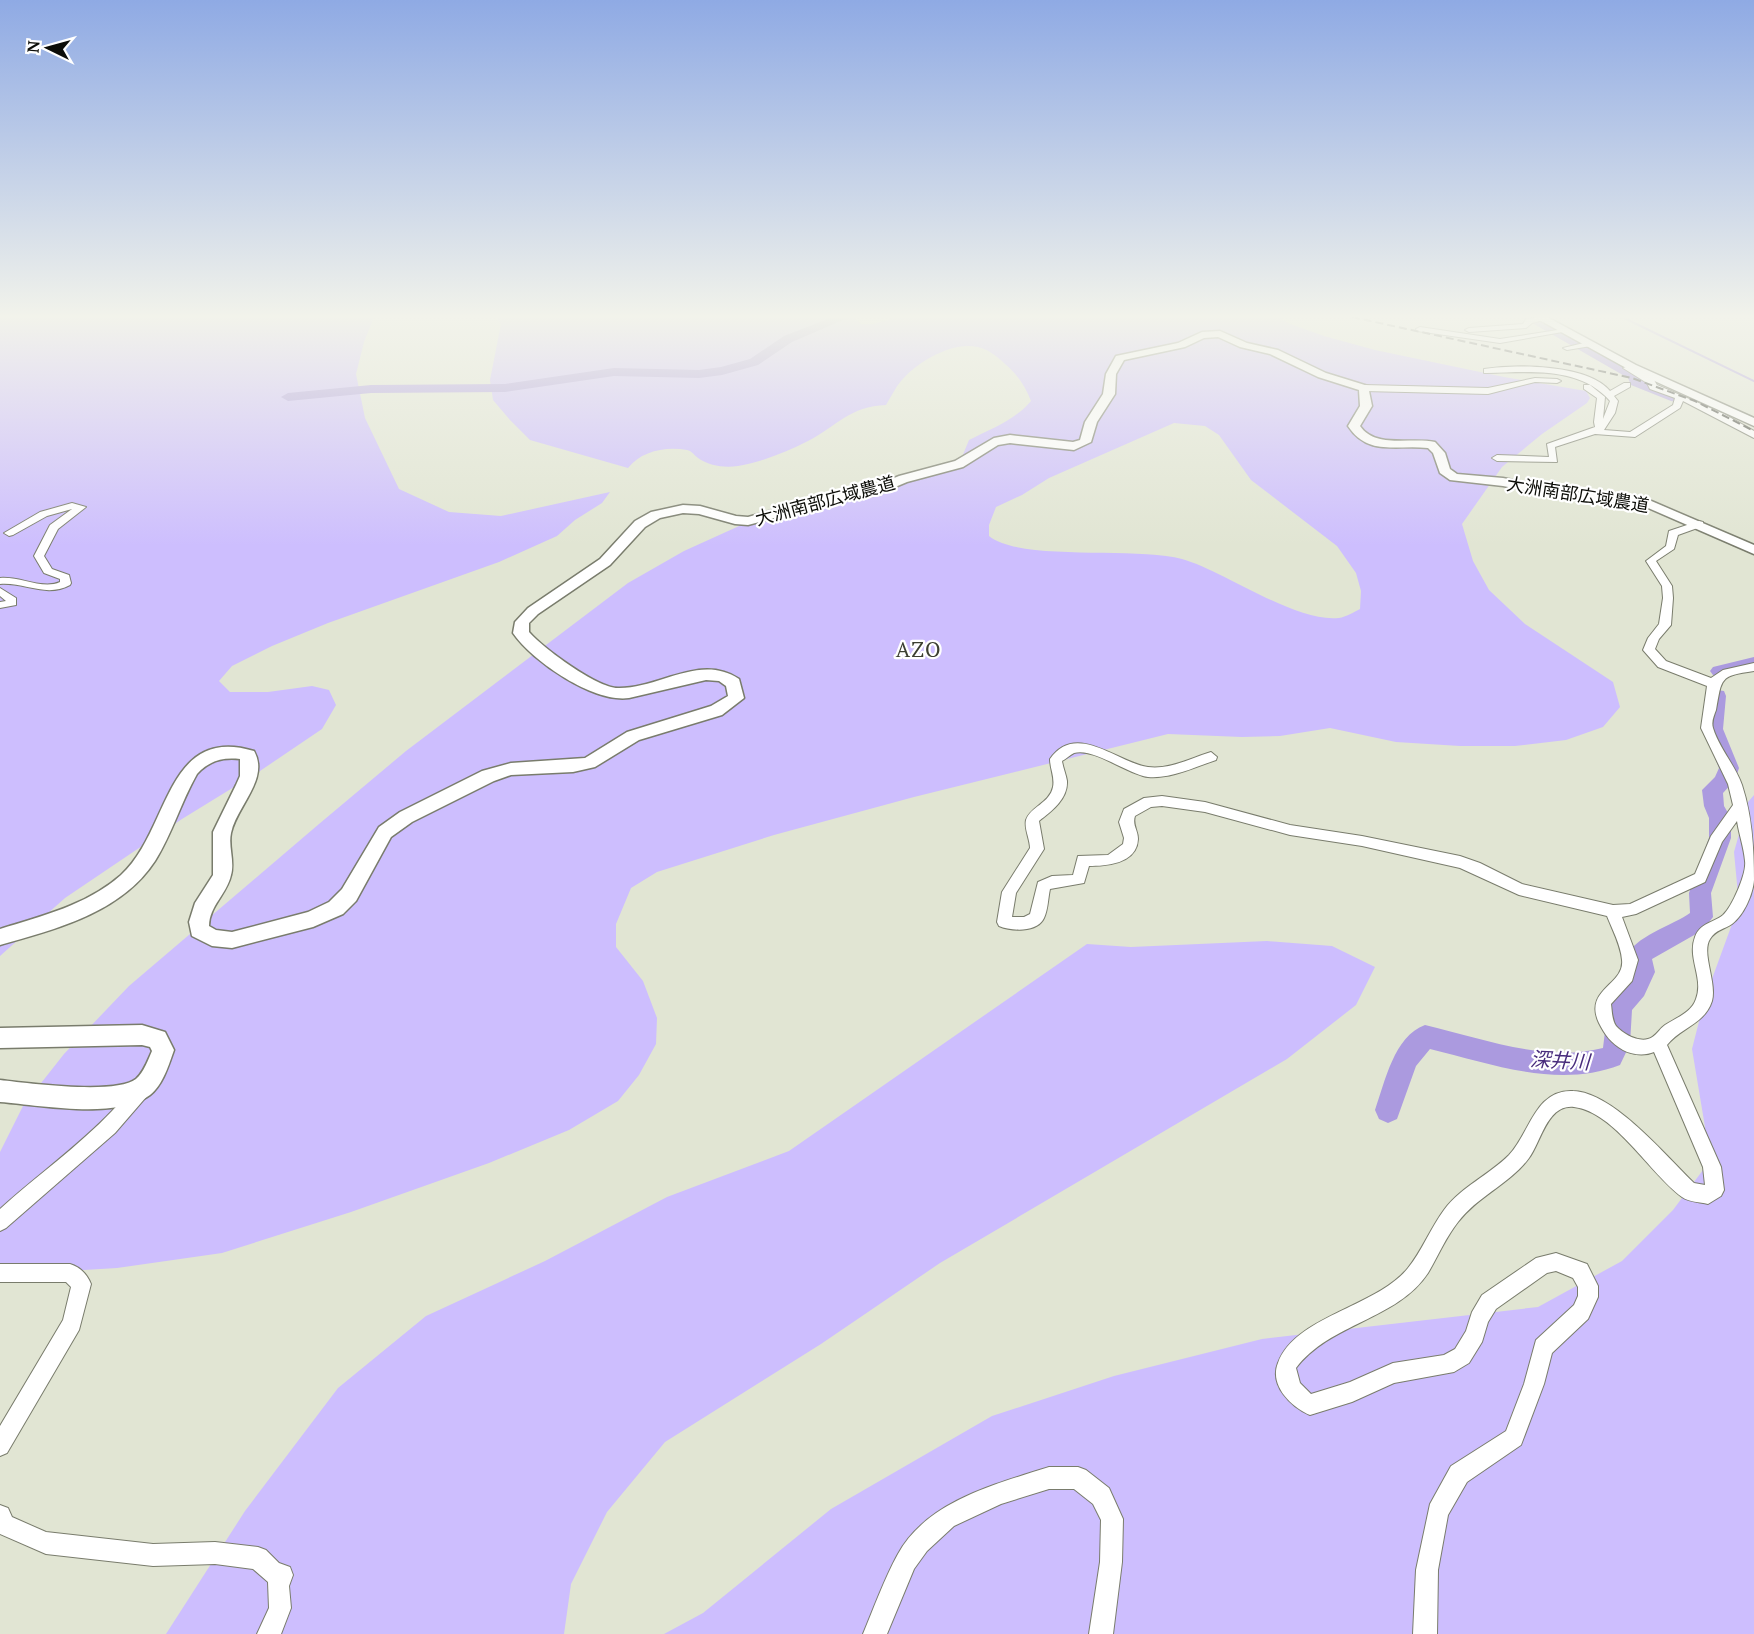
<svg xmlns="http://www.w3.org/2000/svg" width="1754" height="1634" font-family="'PT Serif','Noto Sans JP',serif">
  <rect width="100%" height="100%" fill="#e1e5d3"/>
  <path fill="#cdbefe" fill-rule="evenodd" d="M0,317h374l-10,25 -8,32 9,44 34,71 50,23 52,4 109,-24 -8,11 -27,17 -18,16 -58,26 -171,61 -56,23 -40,20 -13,15 11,11h38l44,-6 17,4 7,15 -14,24 -65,44 -75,46 -117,79 -65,58z
    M496,317h359l6,7h12l24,-7h381l12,7 34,12 51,14 129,27 82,14 4,7 -3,5 -45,31 -40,33 -40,57 11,37 16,29 36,34 88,58 7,25 -17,20 -37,13 -51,6h-55l-64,-4 -66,-14 -50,8 -38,1 -74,-3 -254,63 -140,38 -117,37 -26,16 -15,36v23l27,34 14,37 -1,26 -17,31 -21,26 -49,29 -80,33 -138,49 -129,41 -105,15 -82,5 -35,-6v-115l23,-46 41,-52 65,-68 190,-162 87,-73 222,-168 56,-32 64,-29 25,-4 66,-17 32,-5 41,-17 45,-10 12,-29c22,-11 46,-20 62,-39 -5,-14 -14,-27 -26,-37 -8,-8 -16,-14 -27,-17 -26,-6 -61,15 -77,34 -6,7 -10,16 -15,24 -36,1 -49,21 -78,36 -22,11 -46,21 -70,25 -14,2 -28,0 -40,-8 -4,-3 -6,-7 -11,-8 -21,-4 -46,1 -59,18l-98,-28 -20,-20 -17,-20 -3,-20 11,-56zM1174,423l31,3 14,9 32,45 86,66 19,27 5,18 -1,18c-6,3 -14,8 -21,9 -44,5 -114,-47 -157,-59 -46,-13 -161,3 -193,-23v-11l7,-18 26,-12 27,-17z
    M1754,795v839h-1090l39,-21 128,-104 161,-93 122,-40 148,-37 276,-32 84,-46 51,-51 33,-44 -1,-39 -13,-78 13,-51 34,-93 -5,-53 14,-50z
    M1267,941l65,5 43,21 -19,38 -69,54 -347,204 -119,81 -156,98 -58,70 -36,72 -7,50h-398l79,-123 93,-123 88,-72 119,-55 122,-64 122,-46 298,-207 44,3z"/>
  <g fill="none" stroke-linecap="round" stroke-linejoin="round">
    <path stroke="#ab9adf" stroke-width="2" d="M1622,317l132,64"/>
    <path fill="#ab9adf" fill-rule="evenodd" d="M833,317h17l-58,25 -34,23 -36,10 -23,3 -85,-2 -109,16 -134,1 -83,8 -7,-4 7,-4 83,-8 134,-1 109,-16 85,2 22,-3 29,-8 34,-23z
      M1522,317h15l102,56 3,7 41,18 -7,4 -5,-1 -40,-16 -3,-7z
      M1754,657v12l-35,8 -6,-2 -3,-4 3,-4z
      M1717,690l7,1 2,5 -3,33 16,39 -4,12 -12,13 1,13 7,12v20l-20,55 2,24 -10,13 -51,29 3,13 -11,24 -12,14 -2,34 -10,21c-62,24 -128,-1 -190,-16l-14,17 -19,53 -9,4 -9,-4 -4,-9c10,-28 19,-74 50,-85 56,13 120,38 178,23l5,-42 23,-34c-1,-5 -3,-11 -3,-15 2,-19 48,-33 62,-44l-1,-20 20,-55v-20l-5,-12 -2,-16 13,-13 4,-9 -16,-39 5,-33 2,-5z"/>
    <g stroke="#797c6c" stroke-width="2">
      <path id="street" d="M1541,317l6,2 -15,4 -6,5 -57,4 -4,-2 4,-2 54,-4 3,-5z
        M1420,327l80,12 64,-10 4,2 -68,12 -83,-12 -1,-2z
        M1588,342h3v4l-24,4 -4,-2z
        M1632,365l4,2 -2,2 20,11 3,5 67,29 30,17v7l-71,-37 -3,7 -45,29 -40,-3 -40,13 2,15 -60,-1 -5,-3 5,-3 52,2 -2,-13 48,-17 -1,-5 3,-24 -13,-9v-4h6l15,12 -2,22 7,-18c-30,-35 -81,-29 -123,-28h-3v-4c32,-5 104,-5 126,22l14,-8h6v4l-16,9 4,5 -3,12 -11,17 26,2 43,-27 2,-7 -25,-9 -3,-6 -24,-15z
        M1535,378l22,1 4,2 -4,2 -22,-1 -47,12 -124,-3 -4,-3 4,-3 124,3z
        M72,503l14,4 -28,22 -14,27 8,13 17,6 2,8 -1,2c-24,13 -45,-3 -70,-1v-6c19,-2 43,12 60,4v-3l-16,-6 -10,-17 16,-31 22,-16 -25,7 -34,19 -4,1 -5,-3 36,-21z
        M1699,521l4,1v4l-25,9 -4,14 -18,12 16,25 1,12 -2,27 -12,14 -4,10 11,12 45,17 12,-8 31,-7v8c-35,5 -32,7 -38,39 -2,6 -5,11 -3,18 6,20 22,37 29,57 10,30 12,63 12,95 -1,14 -10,35 -22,44 -7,5 -17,6 -22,15 -9,14 7,43 2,62 -7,23 -32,27 -45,44l54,122 3,23 -3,6 -13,8c-8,-2 -19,-2 -26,-7 -32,-23 -67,-85 -108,-90 -27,-3 -33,35 -45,51 -19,26 -51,38 -71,64 -12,15 -20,34 -30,51 -31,47 -98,50 -132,95l4,15 11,11 39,-12 43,-19 51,-8 11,-6 11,-18 6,-19 10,-17 54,-37 20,-5 31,11 11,22v11l-10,22 -36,34 -8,31 -23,61 -54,37 -19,33 -10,55 -1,64h-24l3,-64 14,-66 21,-38 55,-35 18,-47 12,-44 38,-35 4,-9v-9l-5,-9 -17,-7 -9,2 -51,36 -8,13 -6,20 -13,21 -15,9 -60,11 -42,19 -42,13c-19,-8 -41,-30 -32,-52 17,-47 99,-56 130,-95 14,-17 22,-39 36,-58 17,-23 45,-35 65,-55 21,-22 26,-66 64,-64 40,1 93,65 121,92l11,2 -2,-18 -49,-115c-9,4 -22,3 -31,-2 -12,-7 -18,-15 -24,-27 -16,-34 26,-38 23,-63 -1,-15 -10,-31 -15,-44l-88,-21 -59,-27 -98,-22 -72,-11 -85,-23 -43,-6 -11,1 -16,9c-3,9 3,14 3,23 -1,25 -32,27 -49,27l-5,17 -34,6c-2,9 -2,21 -6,29 -7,15 -33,13 -45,8l-2,-4 5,-30 28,-44c0,-9 -6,-19 -4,-28 4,-13 24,-17 27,-33 2,-10 -3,-18 -3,-28 26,-38 68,4 98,8 21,3 43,-9 63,-15l6,5 -1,3c-21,7 -45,19 -68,17 -21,-3 -55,-30 -74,-24 -4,2 -8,6 -12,8 1,7 4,13 5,20 1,18 -15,30 -28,40l5,28 -28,44 -4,24h12l6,-3 8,-32 14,-6 21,-1 5,-19 30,-1 15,-11 1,-6 -5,-16 5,-13 20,-11 18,-2 43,6 85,23 72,11 98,20 20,7 42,21 91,21 17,-1 65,-30 16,-38 22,-31 -5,-21 -27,-56 6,-42 -49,-19 -15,-17 5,-12 11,-14 4,-26 -1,-12 -16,-25 20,-15 3,-15zM1737,821c2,13 7,27 8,40 2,12 -13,46 -22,54 -10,8 -23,8 -28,22 -8,21 9,41 1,62 -4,13 -20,19 -31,26 -6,4 -9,12 -17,14 -10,3 -25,-5 -32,-13 -4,-6 -4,-14 -5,-22l21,-23 6,-21 -16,-43 14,-3 69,-32 17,-40z
        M0,588l16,10v7l-16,3v-6l6,-1 -6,-5z
        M141,1082l6,2 2,6 -2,6 -32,37 -109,95 -6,3v-22c36,-33 78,-62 112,-98 9,-9 17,-24 29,-29z
        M0,1264h70c10,3 17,10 21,20l-12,46 -72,123 -7,3v-30l63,-106 8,-33 -5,-5h-66z
        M1049,1467h29l8,3 23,18 14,31 -1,43 -9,72h-24l11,-72 1,-42 -8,-16 -19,-15h-25l-48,15 -47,22 -27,25 -13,18 -27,65h-24c11,-26 21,-55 35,-80 29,-53 98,-70 151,-87z
        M0,1505l8,3 4,9 34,15 107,12 62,-2 43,5 8,3 13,13 11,4 3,8 -4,11 2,22 -10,26h-24l12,-26 -1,-26 -15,-13 -38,-5 -62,2 -107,-12 -46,-20z"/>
    </g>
    <g stroke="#797c6c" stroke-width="3">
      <path id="secondary" d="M1534,317h13l89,48 118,53v8l-126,-57z
        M1220,331l27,12 31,7 48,23 42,13 4,20 -12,20c16,23 51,11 75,16l10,11 5,16 7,5 46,4 72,14 67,5 112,48v9l-115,-50 -64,-4 -72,-14 -53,-6 -10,-7 -7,-20 -5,-5c-31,-4 -60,9 -80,-22l12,-20 -1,-16 -41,-13 -48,-23 -30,-7 -22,-10 -14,1 -19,9 -61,13 -8,14 -1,20 -18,28 -6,20 -17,8 -64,-7 -12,2 -35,22 -56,15 -31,13 -54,10 -74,20 -13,-1 -36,-10 -16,-1 -23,5 -15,9 -35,38 -72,49 -9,9v9c14,16 68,56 89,56 41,1 82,-35 121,-9l5,19 -22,17 -83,25 -44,27 -22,5 -62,3 -17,6 -82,41 -21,15 -35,64 -13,13 -30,13 -81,21 -20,-2 -20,-10 -3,-14 6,-19 18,-28v-43l23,-47 4,-9v-17c-18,-2 -31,2 -43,15 -16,28 -25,60 -42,87 -34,52 -99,68 -155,84v-16c42,-13 87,-24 121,-54 49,-44 44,-151 133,-124 16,28 -18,56 -23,82 -3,14 4,28 0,42 -4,19 -22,31 -22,51l7,4 16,2 76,-20 21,-10 13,-13 37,-62 21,-15 82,-41 29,-8 74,-5 42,-26 84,-26 17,-10 -2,-10 -7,-5 -13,-1 -77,18c-35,5 -96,-36 -116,-65l2,-11 13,-14 72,-49 35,-38 16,-9 32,-7 17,1 36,10 12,1 72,-20 48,-8 31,-13 56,-15 39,-23 16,-3 63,7 7,-2 5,-18 18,-28 3,-20 10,-18 62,-13 24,-11z
        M142,1025l23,7 9,18c-5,14 -11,35 -24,45 -33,25 -111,10 -150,7v-22c27,3 116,15 136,-1 8,-7 12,-19 16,-28l-2,-4 -8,-2 -142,3v-20z"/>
    </g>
    <use href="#street" fill="#fff" fill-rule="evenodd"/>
    <use href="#secondary" fill="#fff" fill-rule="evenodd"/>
    <path stroke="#474940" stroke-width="2" stroke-dasharray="8 4" stroke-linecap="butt" d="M1352,317l280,61 63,23 59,30"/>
  </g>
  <linearGradient id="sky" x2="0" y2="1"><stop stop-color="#8faae4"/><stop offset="0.58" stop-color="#f2f3eb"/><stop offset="1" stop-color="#f2f3eb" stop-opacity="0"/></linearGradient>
  <rect width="1754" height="546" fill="url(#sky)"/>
  <g text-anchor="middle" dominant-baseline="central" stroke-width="4.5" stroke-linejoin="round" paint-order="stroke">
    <g font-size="18" fill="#0c0d08" stroke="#fff">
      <text transform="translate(1578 494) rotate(9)">大洲南部広域農道</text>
      <text transform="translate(825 500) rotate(-15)">大洲南部広域農道</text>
    </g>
    <g font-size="20" font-style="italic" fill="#482c7c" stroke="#fff">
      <text transform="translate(1560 1060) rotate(3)">深井川</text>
    </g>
    <g font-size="21" letter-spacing="1.5" fill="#3c3f31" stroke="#fff">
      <text x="919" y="649">AZO</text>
    </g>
  </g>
  <g transform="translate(48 48) rotate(275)" stroke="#ffffff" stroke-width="4.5" paint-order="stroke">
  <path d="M0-4.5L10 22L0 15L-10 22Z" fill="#0c0d08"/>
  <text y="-9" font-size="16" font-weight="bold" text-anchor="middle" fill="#0c0d08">N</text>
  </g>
</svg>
